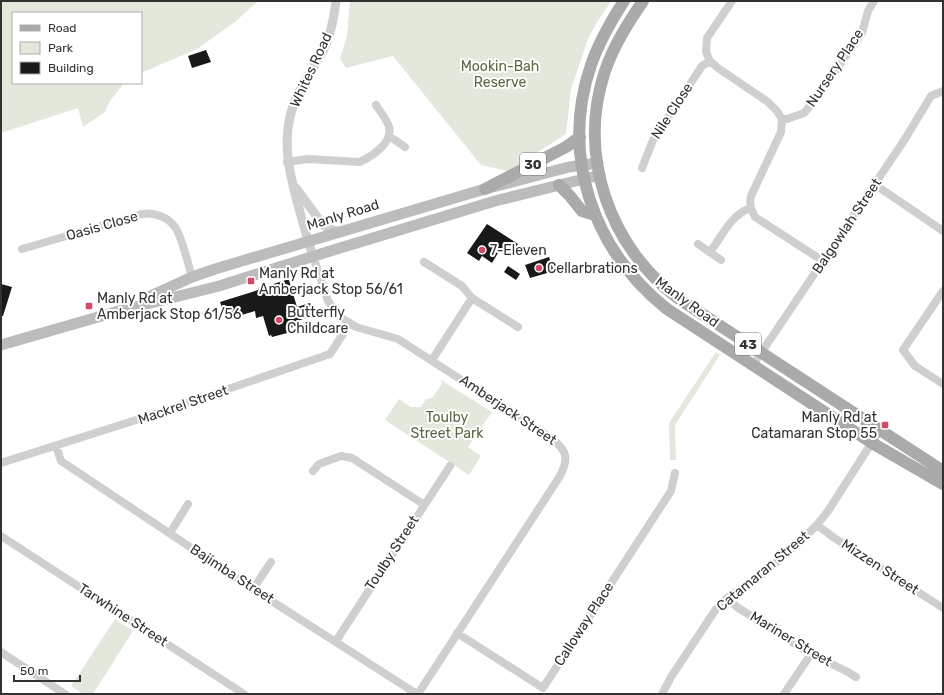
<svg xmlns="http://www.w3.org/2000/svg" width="944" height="695" font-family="Rubik,sans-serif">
  <rect width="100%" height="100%" fill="#fff"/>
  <path fill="#e3e8dc" d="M1,1h257l-23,21 -38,27 -56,24v-60h-128v70h111l-14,18 -5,11 -22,15 -5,-19 -77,25z
    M350,1h261l-15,23 -8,15 -17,50 -5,45 -58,37 -27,-6 -88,-109 -47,12 -6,-9 7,-24z
    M716,352l4,3 -45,70 1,35h-6l-1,-37z
    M441,380l51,32 -24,35 13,9 -12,19 -84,-55 14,-21 12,8h10l5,-8 6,-1 10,-14z
    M115,619l18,12 -40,63h-10l-12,-8z"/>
  <path fill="#191919" d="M206,50l5,12 -19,6 -4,-12z
    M487,224l31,20 -7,11 -10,-7 -9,15 -10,-7 -3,5 -12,-8z
    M549,257l5,14 -24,7 -5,-13z
    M508,266l12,8 -4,6 -12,-8z
    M286,280h3l8,27 13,-4 4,12 -22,8 1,4 -3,1 1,4 -19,5 -1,-2 -2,1 -6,-20 -7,2 -1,-7 -20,6 -12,-7 -3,-8 38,-12v-1z
    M1,284l11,3 -9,29h-2z"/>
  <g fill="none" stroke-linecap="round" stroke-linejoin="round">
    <path stroke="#cfcfcf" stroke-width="8" d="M732,1l-25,37 -1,14 4,9 8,7 50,34 9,9 5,8 -1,13 -30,64c-2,9 0,13 4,21l68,44
      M782,119h5l17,-6 13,-16 45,-64 6,-22 6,-10
      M389,136l16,11
      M287,162l21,-3 52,3c12,-6 33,-19 29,-35 -2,-8 -9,-15 -13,-22
      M642,168l11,-28 49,-74 8,-5
      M874,184l69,47
      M698,244l23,16
      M22,249l120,-35c12,-2 26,3 33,13 7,10 13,37 17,50
      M710,252c13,-17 20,-36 40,-44
      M313,256l15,45 12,16 16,10 42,12 155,100c14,13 16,19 7,37l-142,218
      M424,262l38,24 10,12 46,29
      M943,291l-40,59 12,16 28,18
      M432,360l40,-62
      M753,365l152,-226 26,-43 12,-5
      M56,446l5,15 192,128 164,105
      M1,463l157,-50 172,-59 13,-20 5,-11
      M313,471l6,-7 22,-8 11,2 71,46
      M817,525l16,12 110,71
      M170,533l18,-29
      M1,536l243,158
      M253,589l18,-27
      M727,598l10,9 74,47 35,17 10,6
      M457,633l86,55 128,-197 4,-18
      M336,641l114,-175
      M1,652l64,42
      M662,694l9,-17 45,-68 11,-11 36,-24 32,-28 22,-21 11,-14 52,-81
      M784,694l27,-40"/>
    <path stroke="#cfcfcf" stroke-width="9" d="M296,188l27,37c6,4 10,6 18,6
      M313,256c-5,-15 -9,-29 -13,-44 -11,-39 -21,-77 -3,-116 7,-16 18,-30 26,-45 8,-16 11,-33 13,-50"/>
    <path stroke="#bcbcbc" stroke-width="11" d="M144,299l48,-22 23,-8 270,-80 84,-22 29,-4
      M1,345l118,-34 100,-25 108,-34 168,-51 105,-26"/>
    <path stroke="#aaa" stroke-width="12" d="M624,1c-13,20 -25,41 -33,64 -31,91 2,185 76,244l205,134 71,41
      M643,1c-15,22 -29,44 -38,70 -28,84 4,176 74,228l264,172
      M559,185l11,11 12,15 13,4
      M485,189l81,-42 14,-10"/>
  </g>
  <g fill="#d34a69" stroke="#fff" stroke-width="1.5">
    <circle cx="482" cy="250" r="4"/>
    <circle cx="539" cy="268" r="4"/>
    <rect x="247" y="277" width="8" height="8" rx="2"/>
    <rect x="85" y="302" width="8" height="8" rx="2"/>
    <circle cx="279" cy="320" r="4"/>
    <rect x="881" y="421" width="8" height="8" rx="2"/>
  </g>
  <g text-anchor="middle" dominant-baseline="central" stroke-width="4" stroke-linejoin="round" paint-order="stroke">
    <g fill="#fff" stroke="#707070" stroke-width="1">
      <rect x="520" y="153" width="26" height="22" rx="3"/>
      <rect x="735" y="333" width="26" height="22" rx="3"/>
    </g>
    <g font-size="13" font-weight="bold" fill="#323232">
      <text x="533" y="164">30</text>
      <text x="748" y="344">43</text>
    </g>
    <g font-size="14" fill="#5b6943" stroke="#fff">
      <text x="500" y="66">Mookin-Bah<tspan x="500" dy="16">Reserve</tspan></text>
      <text x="447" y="417">Toulby<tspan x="447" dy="16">Street Park</tspan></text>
    </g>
    <g font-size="14" fill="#323232" stroke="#fff">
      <text transform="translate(835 68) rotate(-56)">Nursery Place</text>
      <text transform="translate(311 70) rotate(-65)">Whites Road</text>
      <text transform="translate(672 111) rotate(-57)">Nile Close</text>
      <text transform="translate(343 215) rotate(-17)">Manly Road</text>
      <text transform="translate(102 226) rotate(-16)">Oasis Close</text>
      <text transform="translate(847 226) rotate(-56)">Balgowlah Street</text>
      <text transform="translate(687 302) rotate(36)">Manly Road</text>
      <text transform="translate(183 405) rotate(-19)">Mackrel Street</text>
      <text transform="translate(508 410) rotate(34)">Amberjack Street</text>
      <text transform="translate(392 553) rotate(-57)">Toulby Street</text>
      <text transform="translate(880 567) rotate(33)">Mizzen Street</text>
      <text transform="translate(763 571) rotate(-40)">Catamaran Street</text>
      <text transform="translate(232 574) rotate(33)">Bajimba Street</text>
      <text transform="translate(123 615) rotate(33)">Tarwhine Street</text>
      <text transform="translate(584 624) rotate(-57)">Calloway Place</text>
      <text transform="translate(791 639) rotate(31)">Mariner Street</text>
    </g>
    <g font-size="14" fill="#323232" stroke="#fff" text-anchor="start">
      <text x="490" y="250">7-Eleven</text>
      <text x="547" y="268">Cellarbrations</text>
      <text x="259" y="273">Manly Rd at<tspan x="259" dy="16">Amberjack Stop 56/61</tspan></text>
      <text x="97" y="298">Manly Rd at<tspan x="97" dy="16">Amberjack Stop 61/56</tspan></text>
      <text x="287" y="312">Butterfly<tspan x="287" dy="16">Childcare</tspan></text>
      <text x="877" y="417" text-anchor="end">Manly Rd at<tspan x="877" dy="16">Catamaran Stop 55</tspan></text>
    </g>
  </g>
  <rect width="944" height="695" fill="none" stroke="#323232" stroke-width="4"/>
  <rect x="12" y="12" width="130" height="72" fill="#ffffff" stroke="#adadad"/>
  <rect x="20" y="25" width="20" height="6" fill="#aaaaaa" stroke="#adadad"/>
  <text x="48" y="32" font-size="12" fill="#323232">Road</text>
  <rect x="20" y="42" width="20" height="12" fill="#e3e8dc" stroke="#adadad"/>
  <text x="48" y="52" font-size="12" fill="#323232">Park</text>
  <rect x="20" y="62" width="20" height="12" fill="#191919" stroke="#adadad"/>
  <text x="48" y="72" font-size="12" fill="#323232">Building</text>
  <path d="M14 675v6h66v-6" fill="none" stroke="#323232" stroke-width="2"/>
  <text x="20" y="675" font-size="12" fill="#323232" stroke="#ffffff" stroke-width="3" paint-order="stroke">50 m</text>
</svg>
